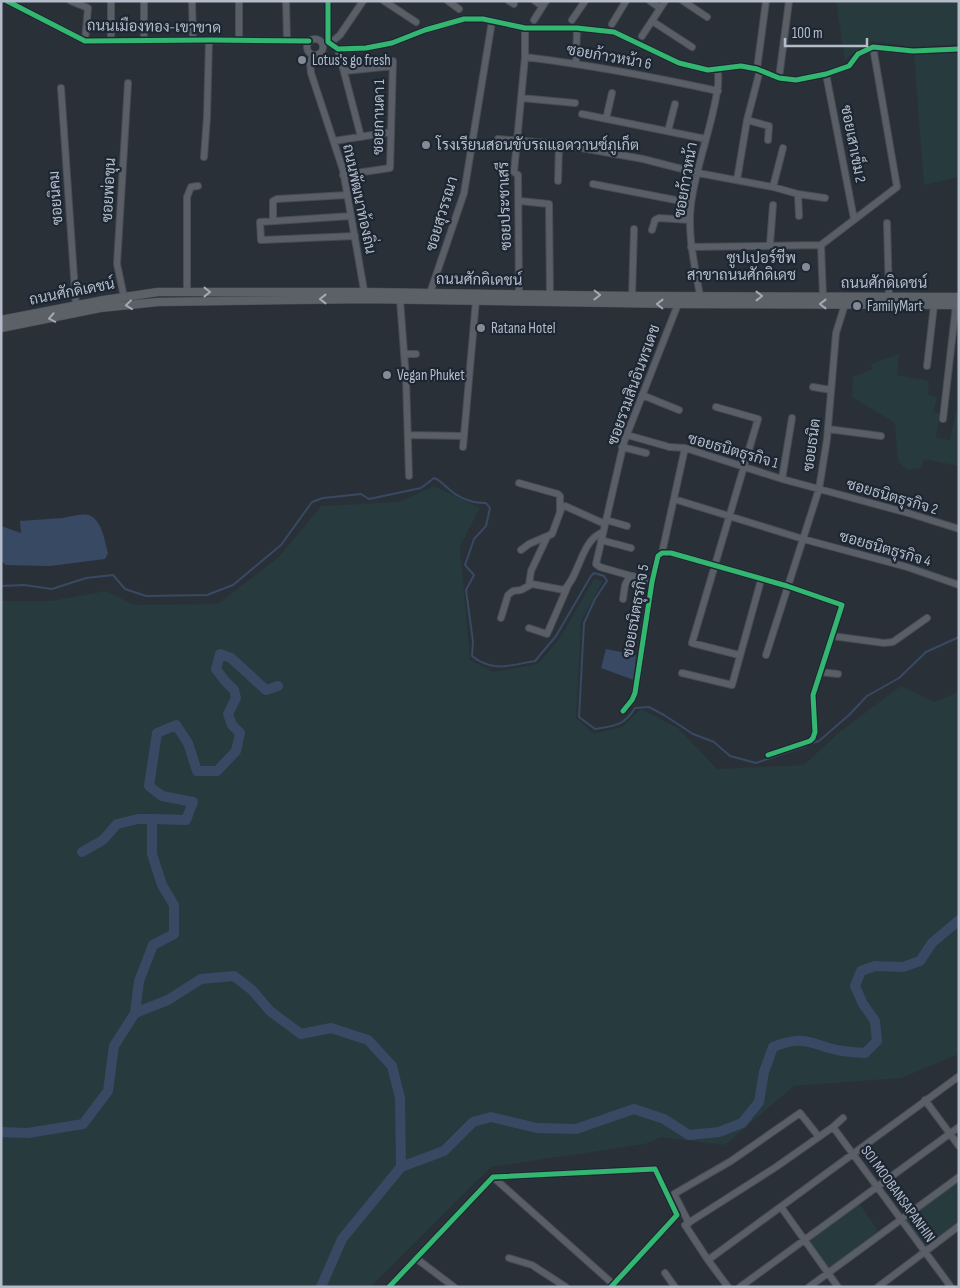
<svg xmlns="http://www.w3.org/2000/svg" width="960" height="1288" font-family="'Sofia Sans Condensed',Sarabun,sans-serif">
  <rect width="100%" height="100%" fill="#2a3038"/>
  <path fill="#273a3e" d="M836,1h123v43l-46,3 -43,-6 -25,19z
    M959,51v126l-35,8 -10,-131z
    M899,354l-2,21 32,6 -1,14 9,2 -3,15 6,2 -4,24 14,2 6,-29h3v55l-35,-7 -3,9 -14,2 -9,-9 -3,-38 -43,-26 1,-20 20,-8 -2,-5z
    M434,486l46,22 -20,38 10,114 23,12 45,-8 22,-26 34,-59 9,2 -22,40 -5,97 18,16 28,-7 19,-18 37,19 39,41 87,-4 33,-31 64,-48 33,16 25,-10v362l-58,24 -107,8 -69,59 -64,-8 -16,7 -154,23 -121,120h-369v-686h51l54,-10 28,14 84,-1 61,-47 42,-51 78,-4z
    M959,1180v43l-34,24 -20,-27z
    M859,1203l19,28 -49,38 -20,-29z"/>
  <path fill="#384963" d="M77,515c3,0 8,-1 12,0 13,5 16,27 19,38l-3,6 -55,7 -44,-1 -5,-4v-35l20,7 -1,-12 43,-3z
    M606,649l30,6 -2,25 -33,-12z"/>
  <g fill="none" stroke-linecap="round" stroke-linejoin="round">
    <path stroke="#384963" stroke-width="2" d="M1,586l23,-1 28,4 34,-11 27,-3 12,14 21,7 61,-1 26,-10 48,-40 31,-43 11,-4 38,-4 8,5 52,-11 13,-10c6,2 10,7 16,12 9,8 24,14 36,13l4,5 -4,18 -12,13 -9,26 9,10 -8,15 7,52 -1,14c21,17 38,9 63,5l21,-25 35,-60 3,-3 10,3 3,5 -12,18 -11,24 -5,94 16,12c19,-3 29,-3 40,-21l14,-1 15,8 29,19 21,8 16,14 26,7 50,-17
      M810,744l9,-3 30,-26 18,-19 32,-18 27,-26 33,-15"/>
    <path stroke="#384963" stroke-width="10" d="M82,852l21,-12 14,-16 21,-5h14
      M135,1013l33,-13 33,-21 33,-3 18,14 18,21 31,23 30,-6 37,12 24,26 8,32 1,69
      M1,1132l27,1 55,-9 25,-33 6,-45 21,-33 4,-32 14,-36 21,-11v-29l-12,-20 -10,-31v-35l34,1 7,-18 -31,-6 -13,-10 8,-53 19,-8 12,18 9,28h20l19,-20 4,-18 -8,-8 -4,-11 8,-16 -2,-8 -9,-9 -9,-12 4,-15 11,4 35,32 12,-4
      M321,1287l21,-48 59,-72 43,-16 29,-29 18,-5 46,11 39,1 58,-20 30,10 25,16 30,-3 23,-9 17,-21 5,-30 9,-25c30,-12 36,-4 64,3 9,2 19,2 28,3l12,-12 -2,-20 -12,-17 -8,-18 6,-15 14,-5 28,1 17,-6 12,-18 27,-23"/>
    <g stroke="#484c53" stroke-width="8">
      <path id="minor" d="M7,1l78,40 126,-1 98,1
        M71,1l17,7 -3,33
        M111,1v40
        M144,1v40
        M192,1l1,39
        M239,1v39
        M286,1l1,40
        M328,1v41l10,7 28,-1 26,-5 33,-13 39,-11h19l42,9h52l37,4 65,31 29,7 33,-4 16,3 22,9 17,2 30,-6 23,-8 9,-12 15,-7 40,4 46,-2
        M384,1l32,21
        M448,1l11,8
        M509,1l5,3
        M535,1l7,5
        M650,1l10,7
        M683,1l24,16
        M534,20l12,-19
        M572,20l13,-19
        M652,21l40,26
        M612,24l14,-23
        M642,36l23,-35
        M307 47a8 8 0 1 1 16 0a8 8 0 1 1-16 0Z
        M323,44l11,-4 6,-5 23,-34
        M338,49l23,88
        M313,55l-3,8 1,10 32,97 22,126
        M525,57c65,8 129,20 193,34
        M576,63l1,-35
        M757,69l9,-68
        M345,71l48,-5
        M826,74l28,145
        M779,78l10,-77
        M61,88l15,218
        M521,98l54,5
        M582,114l124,25
        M606,119l6,-26
        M747,120l22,6 -1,14
        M668,131l7,-27
        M498,139l61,5 84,15 55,14 75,14 25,7 27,4
        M334,141l57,-9
        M204,157l3,-40 2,-77
        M343,175l47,-7 3,-107
        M737,180l10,-60 13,-50
        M558,181l1,-37
        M593,184l98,19
        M773,187l10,-39
        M798,194l1,22
        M520,201l29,3 1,91
        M351,216l-91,6 1,18 94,-4
        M273,221v-20l4,-2 70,-4
        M887,223l2,73
        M652,230l3,-10 4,-2 31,2
        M770,244l3,-39
        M821,245l76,-58 -24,-140
        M821,245l2,51
        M691,247l130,-2
        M187,292v-95l4,-10 7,-1
        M430,293l34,-100 28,-172
        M519,294l-1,-119 -4,-3 11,-115v-29
        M632,296l2,-67
        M700,296c-5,-30 -13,-61 -9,-92 5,-38 20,-74 26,-112 2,-7 1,-16 1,-23
        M124,297l-7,-33 11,-181
        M400,300l6,79 3,97
        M404,354h12
        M927,366l7,-61
        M406,379l33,-2
        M813,387l18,3
        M642,395l37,15
        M716,407l42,12 -66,224 47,12
        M943,419l13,-114
        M828,429l53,7
        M408,435l56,1
        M627,435l39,11
        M463,447l13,-147
        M622,447l24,6
        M669,447l16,1 97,31 126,34 51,16
        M782,479l10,-61
        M519,483l39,11 2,2v15
        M674,499l129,40 104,28 52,18
        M606,520l21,6
        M601,540l30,8
        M521,550l8,-6 23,-10 10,-27 3,-1 40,18
        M662,553l23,-105
        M652,582l-52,-15 -4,-3 28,-122 54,-138
        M529,585l2,-14 16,-34
        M623,599l2,-14 5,-9h3
        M501,618l7,-23 5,-4 8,-1 11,-6 32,6c16,-15 17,-50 39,-58
        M529,628l18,6 20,-46
        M832,636l52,7 9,-1 34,-24
        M766,655l53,-166 8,-50 9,-106 9,-29
        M820,672l18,2
        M682,673l50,12 29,-105
        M623,711l9,-11 3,-7 17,-111 6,-26 4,-3h9l116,33 55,19 -29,90 2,37 -2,6 -3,3 -42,14
        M925,1100l34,46
        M843,1118l-10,9 118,160
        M493,1177l120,107
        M781,1207l57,80
        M689,1223l-15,-29 57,-33 69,-48 19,24
        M509,1258l23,7 34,22
        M417,1259l37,28
        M708,1260l250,-183
        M665,1273l10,14
        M389,1287l104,-110 162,-8 22,46 -66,72
        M728,1287l-20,-27 -23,-35 91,-58 57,-40
        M740,1287l219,-160
        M809,1287l150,-110
        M878,1287l81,-61"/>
    </g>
    <g stroke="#484c55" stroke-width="9">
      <path id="major" d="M1,320l103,-20 54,-8h207l267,4 327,1
        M1,328l99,-20 58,-6 207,-3 313,5 281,1"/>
    </g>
    <use href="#minor" stroke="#5a5e66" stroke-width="6"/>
    <use href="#major" stroke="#5c6168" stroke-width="8"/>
    <g stroke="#1d2633" stroke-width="8">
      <path id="cycleway" d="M7,1l78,40 126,-1 98,1
        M328,1v41l10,7 28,-1 26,-5 33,-13 39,-11h19l42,9h52l37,4 65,31 29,7 33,-4 16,3 22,9 17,2 30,-6 23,-8 9,-12 15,-7 40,4 46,-2
        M623,711l9,-11 3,-7 17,-111 6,-26 4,-3h9l116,33 55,19 -29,90 2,37 -2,6 -3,3 -42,14
        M389,1287l104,-110 162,-8 22,46 -66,72"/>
    </g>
    <use href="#cycleway" stroke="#33b770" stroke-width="5"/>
  </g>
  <defs><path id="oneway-chevron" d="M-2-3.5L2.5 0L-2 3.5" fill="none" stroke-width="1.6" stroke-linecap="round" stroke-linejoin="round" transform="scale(1.25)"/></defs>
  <g stroke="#a2aab6">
    <use href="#oneway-chevron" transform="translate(207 292)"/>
    <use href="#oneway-chevron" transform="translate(597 295) rotate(1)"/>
    <use href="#oneway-chevron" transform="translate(759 296)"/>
    <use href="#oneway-chevron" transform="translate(323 299) rotate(180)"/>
    <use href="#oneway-chevron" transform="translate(660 304) rotate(-179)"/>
    <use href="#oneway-chevron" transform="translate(823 304) rotate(180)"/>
    <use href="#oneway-chevron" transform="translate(129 305) rotate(173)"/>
    <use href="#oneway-chevron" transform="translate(52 318) rotate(169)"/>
  </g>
  <g fill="#848b96" stroke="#1d2633" stroke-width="2">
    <circle cx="302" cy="60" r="5"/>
    <circle cx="426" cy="145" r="5"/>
    <circle cx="806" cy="267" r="5"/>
    <circle cx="857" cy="306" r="5"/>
    <circle cx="481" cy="328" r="5"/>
    <circle cx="387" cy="375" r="5"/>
  </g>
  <g text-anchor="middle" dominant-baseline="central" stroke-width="4.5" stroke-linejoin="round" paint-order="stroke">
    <g font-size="15" fill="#b4bcc9" stroke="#1d2633">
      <text transform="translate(154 27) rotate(1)">ถนนเมืองทอง-เขาขาด</text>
      <text transform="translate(609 57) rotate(10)">ซอยก้าวหน้า 6</text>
      <text transform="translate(379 117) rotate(-89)">ซอยกานดา 1</text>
      <text transform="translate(853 144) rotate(79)">ซอยเสาเข็ม 2</text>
      <text transform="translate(686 180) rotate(-80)">ซอยก้าวหน้า</text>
      <text transform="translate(109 190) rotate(-87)">ซอยพ่อขุน</text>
      <text transform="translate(56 198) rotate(-94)">ซอยนิคม</text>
      <text transform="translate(359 199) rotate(78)">ถนนพัฒนาท้องถิ่น</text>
      <text transform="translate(505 206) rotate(-92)">ซอยประชาเสรี</text>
      <text transform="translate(442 214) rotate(-73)">ซอยสุวรรณา</text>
      <text transform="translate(479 280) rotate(1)">ถนนศักดิเดชน์</text>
      <text x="884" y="283">ถนนศักดิเดชน์</text>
      <text transform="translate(72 292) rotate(-11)">ถนนศักดิเดชน์</text>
      <text transform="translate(634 385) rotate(-70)">ซอยรวมสินอินทรเดช</text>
      <text transform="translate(812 445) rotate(-82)">ซอยธนิต</text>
      <text transform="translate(733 451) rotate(16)">ซอยธนิตธุรกิจ 1</text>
      <text transform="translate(892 497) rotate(16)">ซอยธนิตธุรกิจ 2</text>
      <text transform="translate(885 549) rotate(16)">ซอยธนิตธุรกิจ 4</text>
      <text transform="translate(636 611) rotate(-80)">ซอยธนิตธุรกิจ 5</text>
      <text transform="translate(898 1194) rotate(54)">SOI MOOBANSAPANHIN</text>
    </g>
    <g font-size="15" fill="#b4bcc9" stroke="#1d2633" text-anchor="start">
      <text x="312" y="60">Lotus's go fresh</text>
      <text x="436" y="145">โรงเรียนสอนขับรถแอดวานซ์ภูเก็ต</text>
      <text x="796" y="258" text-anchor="end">ซูปเปอร์ชีพ<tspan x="796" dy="17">สาขาถนนศักดิเดช</tspan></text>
      <text x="867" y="306">FamilyMart</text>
      <text x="491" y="328">Ratana Hotel</text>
      <text x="397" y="375">Vegan Phuket</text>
    </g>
  </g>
  <rect width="960" height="1288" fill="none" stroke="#b4bcc9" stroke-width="5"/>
  <path d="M785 38v8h82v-8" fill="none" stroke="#b4bcc9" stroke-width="2.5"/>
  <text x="792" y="38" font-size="15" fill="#b4bcc9" stroke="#1d2633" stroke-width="4" paint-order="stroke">100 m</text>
</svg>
